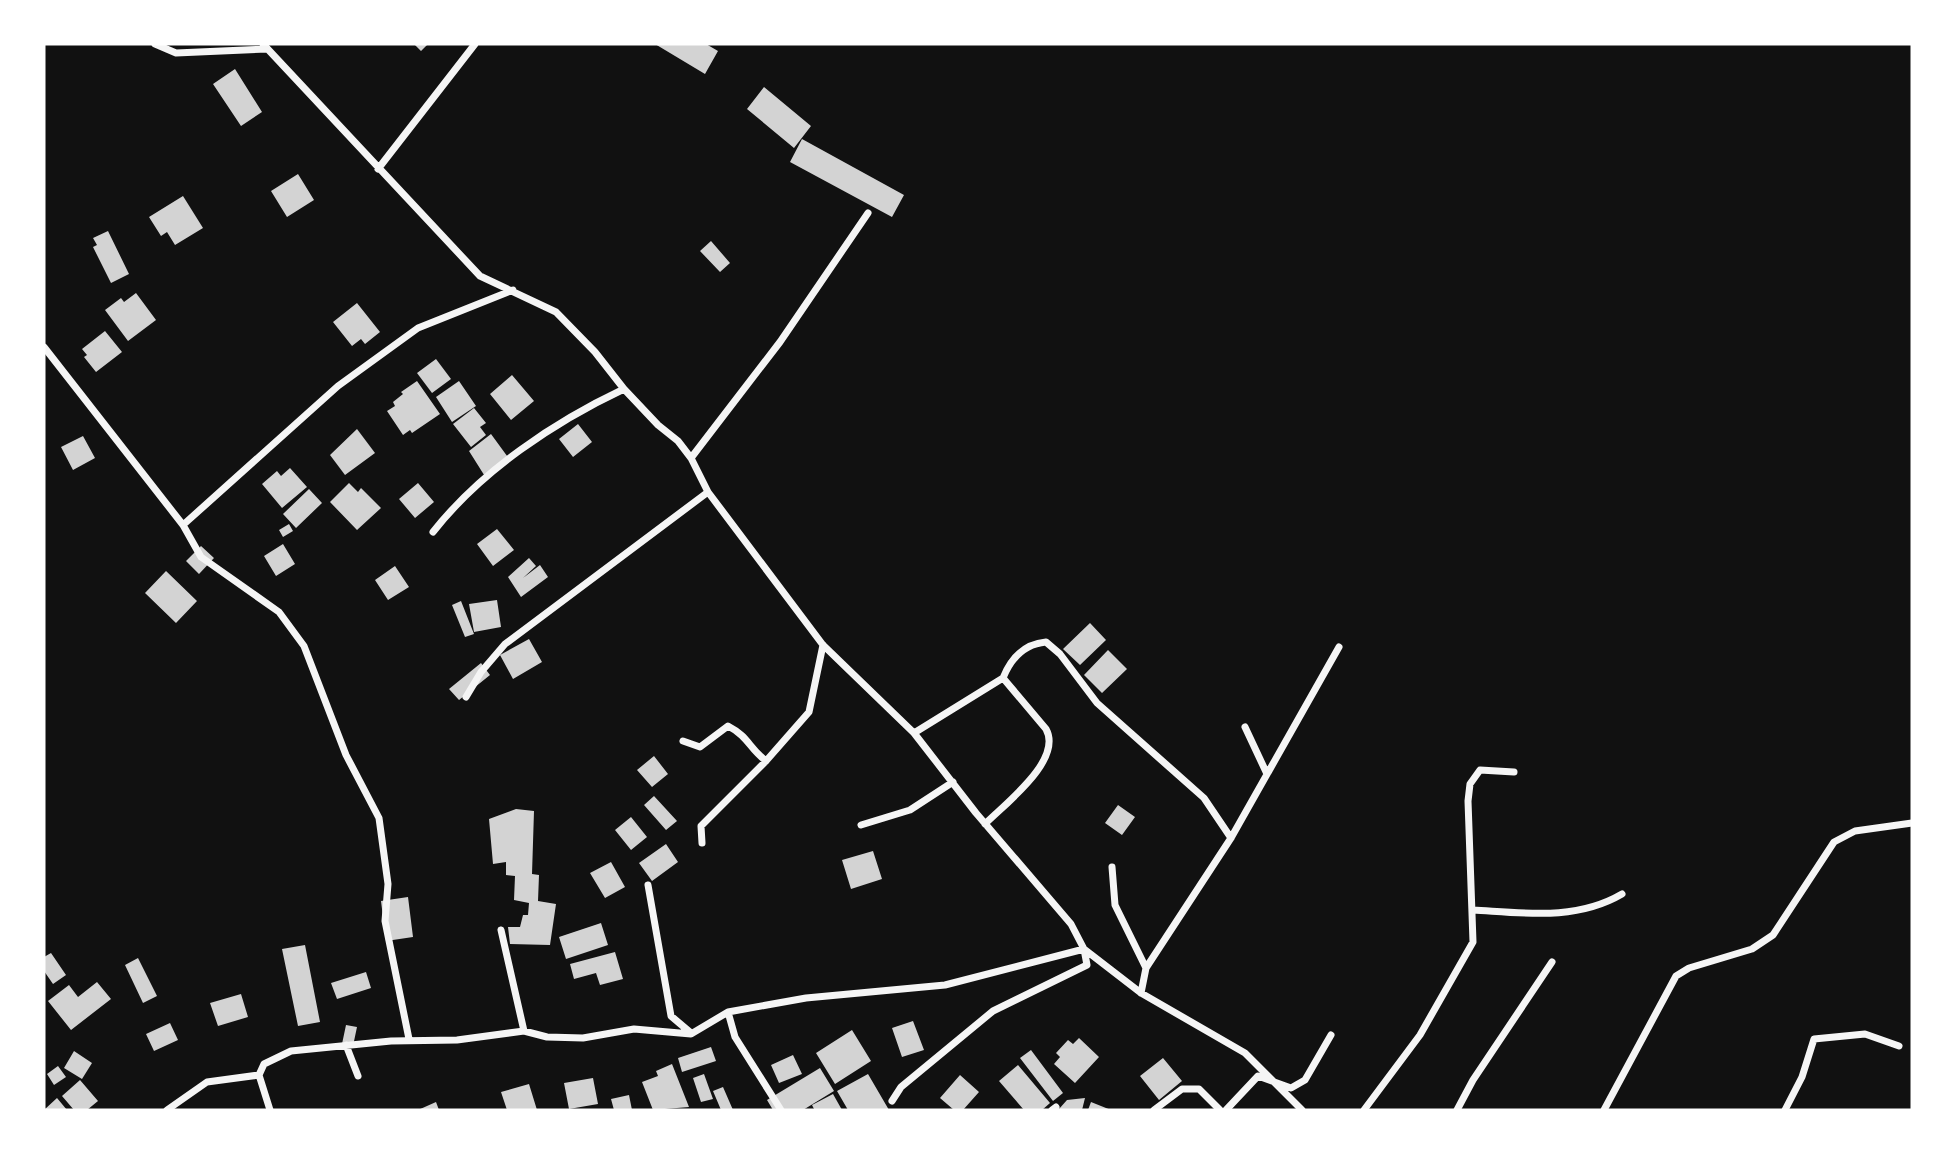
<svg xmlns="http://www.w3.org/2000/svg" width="1956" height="1154" font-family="Inter,sans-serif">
  <rect width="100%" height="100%" fill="#111"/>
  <path fill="#d3d3d3" d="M414,44h14l-7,7z
    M655,44h51l12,7 -13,23z
    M235,69l27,43 -21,14 -28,-42z
    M764,87l47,39 -17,22 -47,-39z
    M802,139l102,56 -12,22 -102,-55z
    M298,174l16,26 -27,17 -16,-26z
    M183,196l20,32 -28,17 -8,-13 -6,4 -12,-19z
    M108,231l21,43 -18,9 -18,-36 4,-2 -4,-7z
    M711,241l19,22 -10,9 -20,-21z
    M136,293l20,27 -28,21 -23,-31 16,-12 3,4z
    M357,303l23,29 -15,12 -4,-5 -9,7 -19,-24z
    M105,331l17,21 -26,20 -12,-15 3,-2 -5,-6z
    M436,359l15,20 -19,14 -15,-20z
    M512,375l22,26 -23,19 -21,-26z
    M417,381l23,33 -28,19 -2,-3 -7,5 -16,-24 8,-5 -2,-4 10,-8 -2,-2z
    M459,381l17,25 -24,16 -16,-25z
    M474,408l12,15 -6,4 6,8 -15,12 -18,-23z
    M578,424l14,18 -19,15 -14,-18z
    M357,429l18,24 -30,22 -15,-20z
    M491,434l19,26 -24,18 -17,-27z
    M83,436l12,22 -22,12 -12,-23z
    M290,468l17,19 -25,21 -20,-24 15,-13 4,5z
    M349,483l9,9 3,-4 20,20 -24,22 -27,-28z
    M418,483l16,19 -19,16 -16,-19z
    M309,489l13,14 -26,25 -13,-14z
    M289,524l4,7 -10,6 -4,-7z
    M497,529l17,21 -21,16 -16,-22z
    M283,544l12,20 -19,12 -12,-20z
    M201,546l13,12 -15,16 -13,-13z
    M529,558l7,8 -13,12 17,-13 8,12 -27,20 -13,-20z
    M395,566l14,21 -21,13 -13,-20z
    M166,571l31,30 -21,22 -31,-30z
    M497,600l4,27 -27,5 -5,-28z
    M461,601l13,33 -9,3 -13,-32z
    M1090,623l16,17 -26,25 -17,-16z
    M529,639l13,23 -29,17 -13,-24z
    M1108,650l19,19 -25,24 -18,-18z
    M481,663l9,12 -31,25 -10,-11z
    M654,756l14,18 -16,13 -15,-17z
    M654,796l23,25 -11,9 -22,-25z
    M1118,805l17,12 -13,18 -17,-12z
    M516,809l18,2 -2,63 7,1 -1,26 18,3 -6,41 -40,-1 -2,-17h12l3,-12h5l1,-12 -15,-3 1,-24 -9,-1v-13l-13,2 -4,-45z
    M631,817l16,20 -16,13 -16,-20z
    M666,844l12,18 -26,19 -13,-18z
    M873,851l9,28 -31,10 -9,-29z
    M611,862l14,25 -20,11 -15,-25z
    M408,897l5,40 -27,4 -5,-40z
    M601,923l7,22 -42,14 -7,-22z
    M305,945l15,77 -22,4 -16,-77z
    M615,952l8,27 -23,6 -4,-12 -22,6 -4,-15z
    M51,953l15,22 -13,9 -9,-13v-14z
    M138,958l19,38 -14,7 -18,-38z
    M366,972l5,16 -34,11 -6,-16z
    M97,982l14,17 -40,31 -23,-29 21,-16 9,12z
    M241,994l7,23 -30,9 -8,-23z
    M913,1021l11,29 -22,7 -10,-29z
    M170,1023l8,17 -24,11 -8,-17z
    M346,1025l11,2 -4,19 -11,-2z
    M852,1030l19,31 -36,23 -19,-31z
    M1079,1038l20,19 -24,26 -21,-19 6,-7 -4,-4 12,-13 5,4z
    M711,1047l5,14 -34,11 -4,-14z
    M1031,1050l32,43 -10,8 -33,-43z
    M74,1051l18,12 -10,16 -18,-11z
    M793,1055l9,19 -23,9 -8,-18z
    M1163,1058l19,23 -23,19 -19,-24z
    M672,1064l17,43 -36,3 -11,-28 16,-6 -2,-5z
    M1018,1065l32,38 -8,7h-18l-25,-29z
    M58,1066l8,11 -12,8 -7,-11z
    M820,1068l14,23 -31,19h-30l-6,-10z
    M704,1074l9,25 -12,3 -8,-24z
    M868,1074l21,36h-41l-11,-19z
    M960,1075l19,17 -16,18h-9l-14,-12z
    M593,1078l5,26 -29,5 -5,-26z
    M80,1080l18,21 -11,9h-13l-12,-14z
    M529,1084l8,26h-30l-6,-18z
    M723,1087l10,23h-12l-8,-19z
    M833,1094l9,16h-31l3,-1 -2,-4z
    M629,1095l3,15h-18l-3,-11z
    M57,1098l10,12h-23z
    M1085,1098l-3,12 -23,-1 8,-9z
    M436,1102l3,8h-21z
    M1091,1102l20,8h-23z"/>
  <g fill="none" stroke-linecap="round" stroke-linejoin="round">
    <path stroke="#f5f5f5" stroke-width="7" d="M155,44l21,9 91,-4
      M263,44l217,232 76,36 39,40 29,37 34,36 20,16 13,17 17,34 115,153 91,88 62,80 95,111 13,25 57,44 104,60 57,57
      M378,169l97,-125
      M44,347l139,178 18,32 78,55 25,34 42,109 33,63 9,66 -3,37 24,118
      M691,458l89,-116 88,-129
      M183,525l155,-139 80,-58 95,-38
      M433,532c48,-61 121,-110 191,-143
      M466,697l15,-25 24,-28 203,-152
      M1245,727l22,47
      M914,733l89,-55
      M683,741l17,6 28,-21c21,11 20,21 38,35
      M985,824c21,-21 78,-64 61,-95l-43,-51c8,-20 21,-34 43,-36l14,12 37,49 107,95 27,40
      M861,825l49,-15 43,-28
      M702,843l-1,-17 65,-65 43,-49 14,-67
      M1112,867l3,38 31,63
      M648,885l23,131 20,17
      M1473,910c51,3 103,11 149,-16
      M501,930l23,101
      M1141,993l5,-25 85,-130 108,-191
      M728,1012l7,25 46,73
      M346,1045l12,31
      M167,1110l40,-28 52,-7
      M270,1110l-11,-35 5,-11 27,-13 100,-10 66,-1 67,-9 23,6 36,1 51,-9 57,5 37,-22 78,-14 139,-13 139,-36 3,16 -94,46 -92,76 -9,14
      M1052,1110l4,-3
      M1154,1110l28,-21h17l21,21
      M1226,1110l32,-34 33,12 14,-8 26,-45
      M1364,1110l56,-75 53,-93 -5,-141 2,-17 10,-14 34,2
      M1457,1110l16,-30 79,-118
      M1604,1110l72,-134 13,-8 63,-19 21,-14 61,-93 21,-11 57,-8
      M1785,1110l17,-33 12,-38 51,-5 34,12"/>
  </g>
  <rect width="1956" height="1154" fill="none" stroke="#ffffff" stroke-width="91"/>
</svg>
